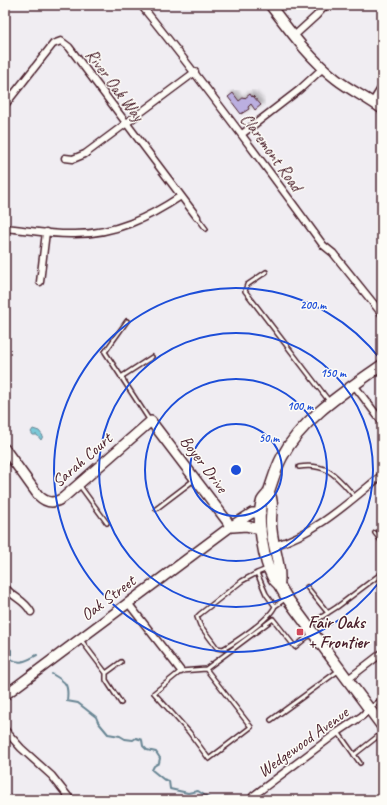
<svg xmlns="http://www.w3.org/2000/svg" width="387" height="805" font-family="Caveat,sans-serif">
  <defs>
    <filter id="shadow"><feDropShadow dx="3" dy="-3" stdDeviation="2" flood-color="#0004"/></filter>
  </defs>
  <rect width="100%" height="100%" fill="#f0edf2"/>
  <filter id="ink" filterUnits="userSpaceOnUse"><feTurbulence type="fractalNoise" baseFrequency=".025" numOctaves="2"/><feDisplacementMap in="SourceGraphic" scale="8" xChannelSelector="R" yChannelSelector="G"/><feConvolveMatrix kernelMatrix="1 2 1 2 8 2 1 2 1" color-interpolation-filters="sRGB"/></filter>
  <g filter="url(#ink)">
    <path fill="#7bc9d8" stroke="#678593" d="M33,429l6,2 4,5 -2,4 -4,-5h-4l-2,-3z"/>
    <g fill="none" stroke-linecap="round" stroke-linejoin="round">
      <path stroke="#678593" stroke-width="2" d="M5,646l6,4v9c10,6 16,1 26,-4
        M52,674c14,8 17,10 15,27l11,2 18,14 2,5 10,12 12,2 5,3 8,1 3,-2 6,2 1,6 4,4 9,2 4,6 -1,5 -5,3 -2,4 11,9 6,2 1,8 18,4 10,-2 14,9"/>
    </g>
    <path fill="#bbafe0" stroke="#4a1f2b" filter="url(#shadow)" d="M233,93l6,8 5,-4 1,1 5,-4 2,3 1,-1 8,9 -6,5 -4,-6 -3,3 1,2 -8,5 -13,-17z"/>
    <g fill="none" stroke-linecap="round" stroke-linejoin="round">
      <g stroke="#4a1f2b" stroke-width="6">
        <path id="lane" d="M197,217l9,12
          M266,272l-19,13 -2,6 84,110
          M127,321l-22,31 45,69
          M121,377l31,-20
          M299,467c30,-4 38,10 56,30
          M80,486l27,37
          M156,509l38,-29
          M375,533l7,9
          M267,569l-10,4 9,21 9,12 10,-7
          M257,573l-15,8 -42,33 -3,3 3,8 17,23 6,1c13,-7 47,-30 52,-43
          M307,587l21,26
          M309,625l28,-18 45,-34
          M81,640l25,33v7l15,23
          M206,669l-25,2 -27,22 35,39 20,27 42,-32 -45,-58 67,-50 22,28 16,-13
          M106,673l15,-11
          M370,708l12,-9
          M271,720l67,-49
          M338,732l22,31
          M354,755l28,-22"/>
      </g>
      <g stroke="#4a1f2b" stroke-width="9">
        <path id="street" d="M141,5c63,78 123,159 182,240l10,8 49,61
          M294,36l22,-20 10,-11
          M372,103l10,-16
          M5,105l48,-61 8,-3 8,6 128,170
          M242,134l57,-44 24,-22
          M65,158l8,1 12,-5 110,-82
          M5,228c23,2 47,7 70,6 40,0 73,-16 106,-38
          M40,282l6,-50
          M354,385l28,37
          M273,546c42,-12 76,-44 109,-71
          M5,587c8,11 19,12 26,25
          M128,603l53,68
          M347,680l35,-27
          M5,730l16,18 31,28 19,24
          M253,796l85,-64 24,-16 7,-7"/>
      </g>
      <g stroke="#4a1f2b" stroke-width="12">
        <path id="secondary" d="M270,5c20,26 39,53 66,74 14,11 31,19 46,30
          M5,449l33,46c9,9 17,9 26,2l87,-76 76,100 3,6
          M233,527l13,-1 15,3
          M5,695l225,-168 22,-14h9"/>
      </g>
      <g stroke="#4a1f2b" stroke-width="13">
        <path id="primary" d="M382,365c-35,25 -80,53 -100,92 -6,11 -9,23 -13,34 -1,4 -5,6 -7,10 -6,18 2,61 11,77 1,3 4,4 6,7 3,4 5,9 8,13l95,128
          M269,493c5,9 2,17 2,27 -1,22 11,43 8,65"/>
      </g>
      <use href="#lane" stroke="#fdfcf7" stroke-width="3"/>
      <use href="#street" stroke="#fdfcf7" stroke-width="6"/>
      <use href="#secondary" stroke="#fdfcf7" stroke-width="9"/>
      <use href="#primary" stroke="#fdfcf7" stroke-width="10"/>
    </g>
  </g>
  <g fill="none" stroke="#1d4ed8" stroke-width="2">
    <circle cx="236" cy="470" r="46"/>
    <circle cx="236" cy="470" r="91"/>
    <circle cx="236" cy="470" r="137"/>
    <path d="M381 580A182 182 0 1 1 381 360"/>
  </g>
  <rect fill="#d1495b" stroke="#fdfcf7" stroke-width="1.5" x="296" y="628" width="8" height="8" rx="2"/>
  <g text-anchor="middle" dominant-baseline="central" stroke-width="3" stroke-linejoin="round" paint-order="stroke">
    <g font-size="17" fill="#4a1f2b" stroke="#fdfcf7">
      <text transform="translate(115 85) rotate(53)">River Oak Way</text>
      <text transform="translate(272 152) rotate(54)">Claremont Road</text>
      <text transform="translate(82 460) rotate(-41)">Sarah Court</text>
      <text transform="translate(204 464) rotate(53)">Boyer Drive</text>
      <text transform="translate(108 598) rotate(-37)">Oak Street</text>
      <text transform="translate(303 742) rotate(-36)">Wedgewood Avenue</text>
    </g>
    <g font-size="17" font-weight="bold" fill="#4a1f2b" stroke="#fdfcf7" text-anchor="start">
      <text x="308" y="622">Fair Oaks<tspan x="308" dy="20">+ Frontier</tspan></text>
    </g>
  </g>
  <circle cx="236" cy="470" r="6" fill="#1d4ed8" stroke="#fdfcf7" stroke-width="2"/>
  <g font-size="12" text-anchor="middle" font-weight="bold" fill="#1d4ed8" stroke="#fdfcf7" stroke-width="3" stroke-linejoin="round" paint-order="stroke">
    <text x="313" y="309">200 m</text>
    <text x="333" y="377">150 m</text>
    <text x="300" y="410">100 m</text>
    <text x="269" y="442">50 m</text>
  </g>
  <rect width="387" height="805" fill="none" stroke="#fdfcf7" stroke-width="20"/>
  <rect x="10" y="10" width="367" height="785" fill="none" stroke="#4a1f2b" stroke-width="1.5" filter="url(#ink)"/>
</svg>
